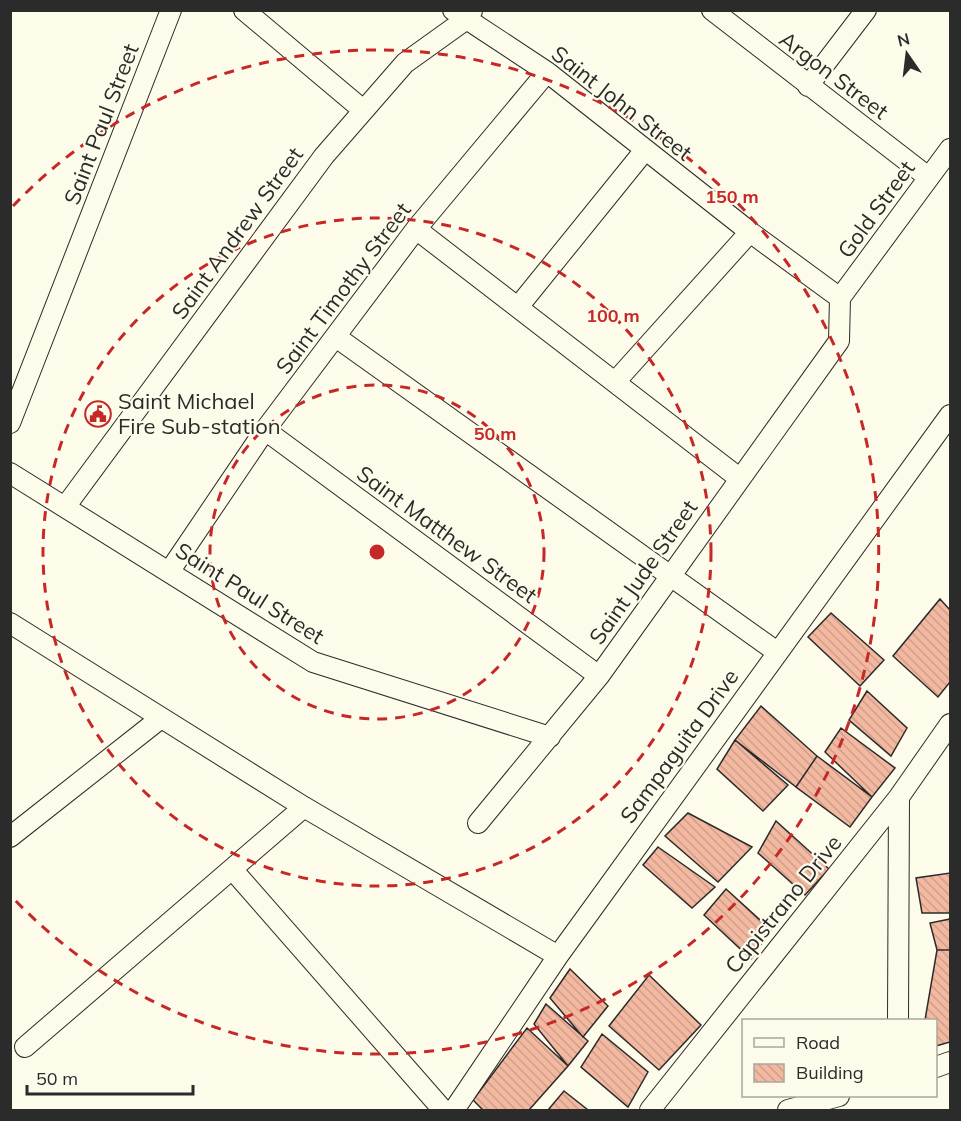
<svg xmlns="http://www.w3.org/2000/svg" width="961" height="1121" font-family="Mulish,sans-serif">
  <defs>
    <pattern id="building-back-hatch" width="6" height="6" patternUnits="userSpaceOnUse" patternTransform="scale(1.5)"><rect width="6" height="6" fill="#f2b8a0"/><path d="M-1 5l2 2M0 0l6 6M5-1l2 2" fill="none" stroke="#d09e8a"/></pattern>
  </defs>
  <rect width="100%" height="100%" fill="#fdfbea"/>
  <path fill="url(#building-back-hatch)" stroke="#2b2b2b" stroke-width="1.5" d="M940,599l10,11v72l-12,15 -45,-41z
    M831,613l53,47 -24,26 -52,-49z
    M867,691l40,37 -16,28 -42,-36z
    M761,706l56,50 -21,31 -61,-47z
    M841,728l54,40 -23,29 -47,-45z
    M735,740l53,45 -25,26 -46,-42z
    M817,756l55,41 -22,30 -54,-40z
    M688,813l64,34 -34,35 -53,-46z
    M776,821l53,48 -24,26 -47,-42z
    M658,847l57,40 -23,21 -49,-43z
    M950,873v40h-28l-6,-35z
    M726,889l45,41 -20,29 -47,-44z
    M950,919v31h-13l-7,-27z
    M937,950h13v92l-14,4v-26h-11z
    M570,969l38,37 -25,31 -33,-39z
    M649,975l52,50 -42,45 -50,-44z
    M546,1004l42,37 -20,25 -34,-42z
    M527,1028l41,38 -39,44h-46l-10,-10z
    M602,1034l46,38 -20,35 -47,-40z
    M564,1091l24,19h-40z"/>
  <g fill="none" stroke-linecap="round" stroke-linejoin="round">
    <g stroke="#2b2b2b" stroke-width="22">
      <path id="street" d="M244,10l119,100
        M453,10l94,62 203,160 90,66 -1,43 -240,335 -121,147
        M712,10l216,167
        M808,86l58,-76
        M416,229l323,249
        M840,298l110,-149
        M518,307l127,-157
        M336,337l441,315
        M615,382l135,-150
        M10,423l161,-413
        M265,430l334,246
        M10,473l303,189 237,75
        M65,507l259,-351 81,-93 60,-43 7,-9
        M169,572l96,-142 151,-201 131,-157
        M10,623l294,184 254,149
        M10,837l151,-119
        M232,869l211,241
        M898,1020l1,-223
        M25,1047l279,-240
        M936,1067l14,-5
        M454,1110l104,-154 392,-541
        M650,1110l249,-313 51,-73
        M788,1110l51,-14"/>
    </g>
    <use href="#street" stroke="#fdfbea" stroke-width="20"/>
  </g>
  <g fill="none" stroke="#c62828" stroke-width="3" stroke-dasharray="10 8">
    <circle cx="377" cy="552" r="167"/>
    <circle cx="377" cy="552" r="334"/>
    <path d="M13 206A502 502 0 1 1 13 898"/>
  </g>
  <defs>
    <g id="civic-ring" transform="scale(1.35)"><circle r="9.5" fill="#fdfbea" stroke="#c62828" stroke-width="1.5"/><path d="M-.6-6.5H3V-4.5H.6V-3L4-1V1h2V6H-6V1h2V-1L-.6-3ZM-1.2 2.5V6h2.4V2.5Z" fill="#c62828"/></g>
  </defs>
  <g fill-rule="evenodd">
    <use href="#civic-ring" x="98" y="414"/>
  </g>
  <g text-anchor="middle" dominant-baseline="central" stroke-width="4.5" stroke-linejoin="round" paint-order="stroke">
    <g font-size="22" fill="#2b2b2b" stroke="#fdfbea">
      <text transform="translate(834 75) rotate(37)">Argon Street</text>
      <text transform="translate(622 103) rotate(38)">Saint John Street</text>
      <text transform="translate(101 124) rotate(-69)">Saint Paul Street</text>
      <text transform="translate(876 209) rotate(-54)">Gold Street</text>
      <text transform="translate(237 233) rotate(-54)">Saint Andrew Street</text>
      <text transform="translate(343 288) rotate(-53)">Saint Timothy Street</text>
      <text transform="translate(447 534) rotate(36)">Saint Matthew Street</text>
      <text transform="translate(643 572) rotate(-55)">Saint Jude Street</text>
      <text transform="translate(250 593) rotate(32)">Saint Paul Street</text>
      <text transform="translate(679 746) rotate(-54)">Sampaguita Drive</text>
      <text transform="translate(783 904) rotate(-51)">Capistrano Drive</text>
    </g>
    <g font-size="22" fill="#2b2b2b" stroke="#fdfbea" text-anchor="start">
      <text x="118" y="401">Saint Michael<tspan x="118" dy="25">Fire Sub-station</tspan></text>
    </g>
  </g>
  <circle cx="377" cy="552" r="9" fill="#c62828" stroke="#fdfbea" stroke-width="3"/>
  <g font-size="18" text-anchor="middle" font-weight="bold" fill="#c62828" stroke="#fdfbea" stroke-width="4.5" stroke-linejoin="round" paint-order="stroke">
    <text x="732" y="203">150 m</text>
    <text x="613" y="322">100 m</text>
    <text x="495" y="440">50 m</text>
  </g>
  <rect width="961" height="1121" fill="none" stroke="#2b2b2b" stroke-width="24"/>
  <rect x="742" y="1019" width="195" height="78" fill="#fdfbea" stroke="#a9a89e" stroke-width="1.5"/>
  <rect x="754" y="1038" width="30" height="9" fill="#fdfbea" stroke="#a9a89e" stroke-width="1.5"/>
  <text x="796" y="1049" font-size="18" fill="#2b2b2b">Road</text>
  <rect x="754" y="1064" width="30" height="18" fill="url(#building-back-hatch)" stroke="#a9a89e" stroke-width="1.5"/>
  <text x="796" y="1079" font-size="18" fill="#2b2b2b">Building</text>
  <g transform="translate(907 54) rotate(346)" stroke="#fdfbea" stroke-width="4.5" paint-order="stroke">
  <path d="M0-4.5L10 22L0 15L-10 22Z" fill="#2b2b2b"/>
  <text y="-9" font-size="16" font-weight="bold" text-anchor="middle" fill="#2b2b2b">N</text>
  </g>
  <path d="M27 1085v9h166v-9" fill="none" stroke="#2b2b2b" stroke-width="3"/>
  <text x="36" y="1085" font-size="18" fill="#2b2b2b" stroke="#fdfbea" stroke-width="4.5" paint-order="stroke">50 m</text>
</svg>
